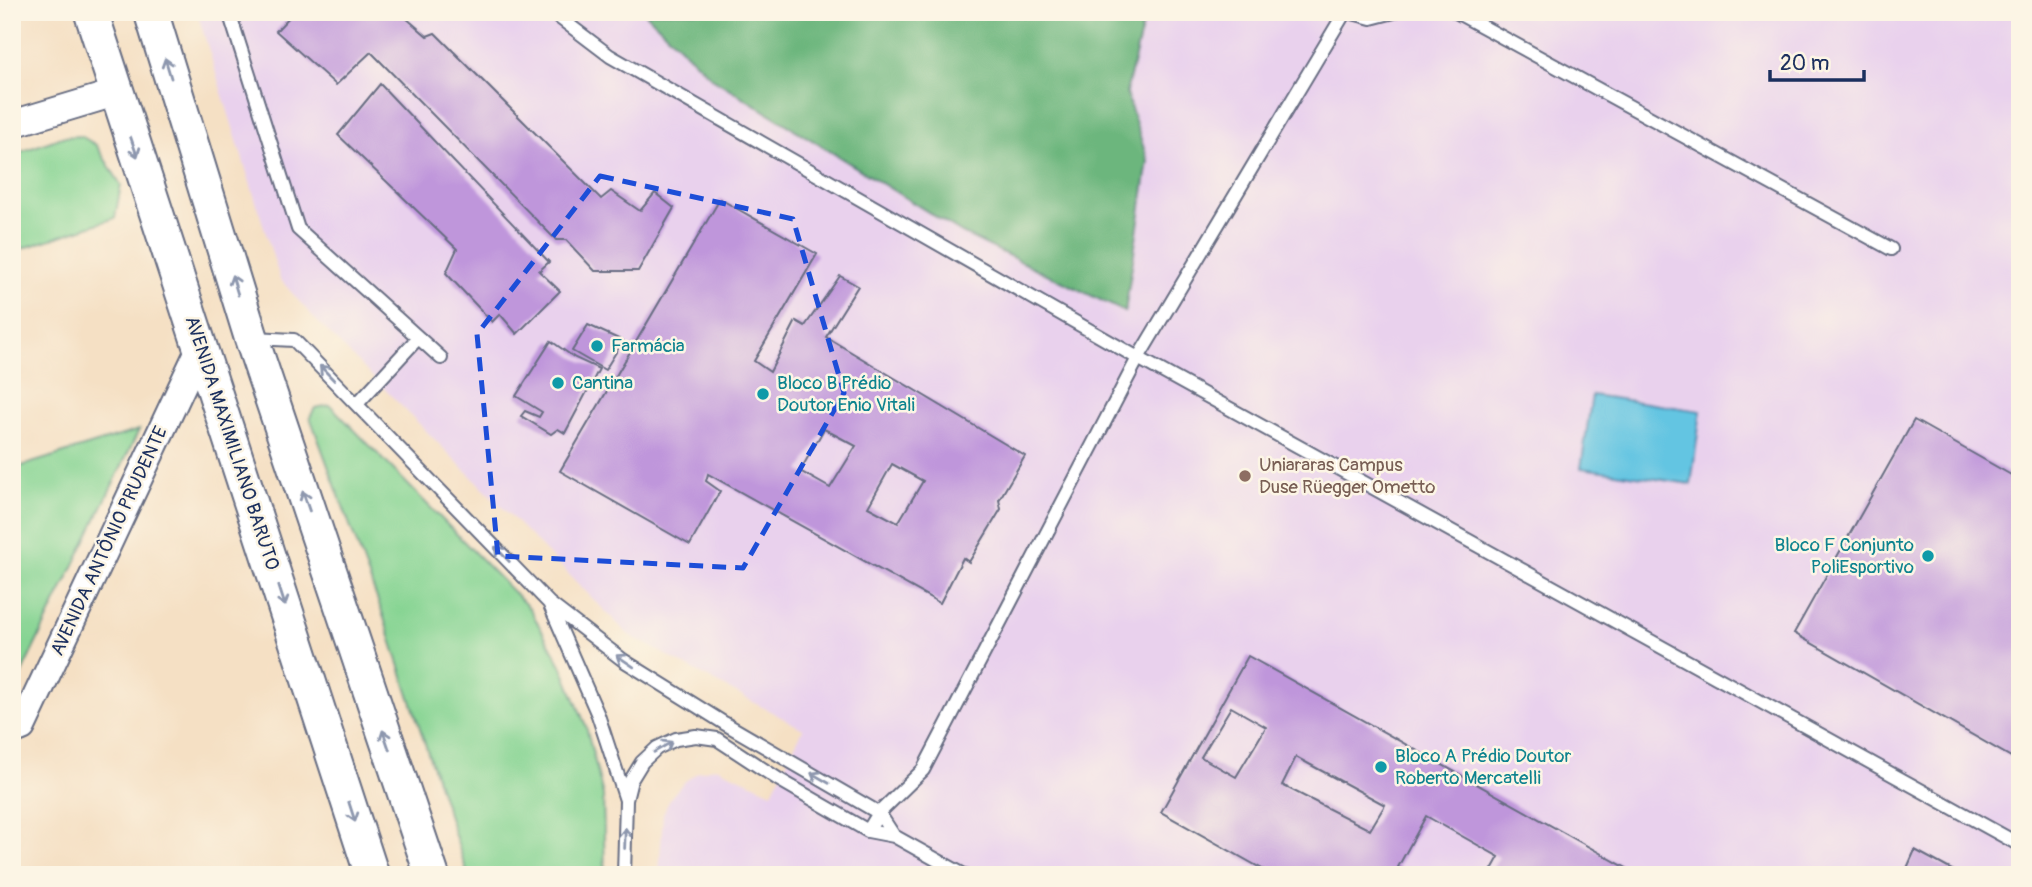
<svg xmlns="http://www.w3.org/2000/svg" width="2032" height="887" font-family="Pangolin,sans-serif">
  <rect width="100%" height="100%" fill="#fcf5e5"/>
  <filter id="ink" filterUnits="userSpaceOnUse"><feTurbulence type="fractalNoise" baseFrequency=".0143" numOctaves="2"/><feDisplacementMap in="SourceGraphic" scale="14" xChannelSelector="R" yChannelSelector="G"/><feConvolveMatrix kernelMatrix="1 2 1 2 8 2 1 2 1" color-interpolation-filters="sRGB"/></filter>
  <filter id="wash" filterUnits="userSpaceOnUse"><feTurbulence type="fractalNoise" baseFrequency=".00686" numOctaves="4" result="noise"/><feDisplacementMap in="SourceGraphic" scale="28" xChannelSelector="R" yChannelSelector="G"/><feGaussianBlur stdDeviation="1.57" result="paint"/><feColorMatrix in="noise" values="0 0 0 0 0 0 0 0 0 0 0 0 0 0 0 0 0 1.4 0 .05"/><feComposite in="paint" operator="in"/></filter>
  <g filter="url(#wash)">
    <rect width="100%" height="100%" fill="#f5e0c4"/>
    <path fill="#e9d1ed" d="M197,12h1823v863h-1361l4,-61 8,-17 12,-14 15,-11 18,-5 56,25 31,-63 -174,-94 -317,-319 -32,-37z"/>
    <path fill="#86d493" stroke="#508278" stroke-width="2" d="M81,136l15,9 25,40 -6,33 -103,34v-97l50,-18z
      M330,405l200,204 31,56 25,61 17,69 2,80h-137l-86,-263 -72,-195 5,-9z
      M139,430l-126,261h-1v-222z"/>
    <path fill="#6cb67d" stroke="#44726e" stroke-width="2" d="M644,12h502l-20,81 22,68 -23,151 -163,-79 -250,-155z"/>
    <path fill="#63c5e2" stroke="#3f7aa0" stroke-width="2" d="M1592,395l109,16 -10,73 -110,-16z"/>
    <g id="blocks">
      <path fill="#bf96db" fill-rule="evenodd" d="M294,12h117l-5,6 21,18 8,-3 166,166 10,-8 29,20 15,-18 19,15 -36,63h-43l-29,-31h-10l-185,-188 -35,33 -60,-54z
        M380,84l169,178 -10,9 21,20 -43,43 -17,-20 -8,8 -46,-49 11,-24 -119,-114z
        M720,199l97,55 -63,107 16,11 26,-51 9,5 35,-50 18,10 -32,51 199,119 -26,44 2,9 -32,53 -6,-4 -23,45 -232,-129 -2,7 14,10 -30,54 -130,-74zM824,429l32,17 -26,42 -30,-17zM892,464l31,17 -25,42 -30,-16z
        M588,325l35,16 -18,29 -33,-19z
        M551,341l24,17 24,11 -34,64 -7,-4 -7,5 -30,-18 4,-5 14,6 3,-5 -26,-16z
        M1914,420l106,60v282l-226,-129z
        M1248,656l391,219h-150l10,-18 -73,-41 -28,51 14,8h-139l-112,-63zM1231,707l35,20 -30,50 -35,-20zM1296,757l89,48 -15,25 -88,-45z
        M1915,850l46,25h-57z"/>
    </g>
  </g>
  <g filter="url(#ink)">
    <use href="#blocks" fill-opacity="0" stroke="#676d82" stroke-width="2"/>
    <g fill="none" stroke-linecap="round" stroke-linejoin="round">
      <g stroke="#676d82" stroke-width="16">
        <path id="service" d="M229,12l69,217 143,129
          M552,12l58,44 528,302 882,487
          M1349,12l22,6 23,-6
          M1456,12l435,237
          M254,338l40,2 255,263 74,57 101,63 155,90 15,23
          M357,404l61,-66
          M550,605l48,110 28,85
          M868,831l11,-18 44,-43 215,-412 207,-346
          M624,875l2,-75 5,-20 11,-18 15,-14 19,-9 20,-3 21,3 61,40 90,52 26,5 70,39"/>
      </g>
      <g stroke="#676d82" stroke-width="30">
        <path id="minor" d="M12,124l103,-31
          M12,731l10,-4 179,-381"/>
      </g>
      <g stroke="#676d82" stroke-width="37">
        <path id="tertiary" d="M91,12l281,863
          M151,12l100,325 181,538"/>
      </g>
      <use href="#service" stroke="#fff" stroke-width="12"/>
      <use href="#minor" stroke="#fff" stroke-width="26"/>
      <use href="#tertiary" stroke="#fff" stroke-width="33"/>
    </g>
    <defs><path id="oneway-shaft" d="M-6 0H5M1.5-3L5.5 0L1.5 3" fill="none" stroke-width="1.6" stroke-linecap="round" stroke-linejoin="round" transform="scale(1.75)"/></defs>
    <g stroke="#8d97ae">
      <use href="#oneway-shaft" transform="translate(168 68) rotate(-107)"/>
      <use href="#oneway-shaft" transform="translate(134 147) rotate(71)"/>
      <use href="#oneway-shaft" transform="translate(235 285) rotate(-107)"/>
      <use href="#oneway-shaft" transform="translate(327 373) rotate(-134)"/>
      <use href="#oneway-shaft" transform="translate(306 501) rotate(-109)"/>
      <use href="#oneway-shaft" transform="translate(502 554) rotate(-134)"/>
      <use href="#oneway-shaft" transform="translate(282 596) rotate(72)"/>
      <use href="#oneway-shaft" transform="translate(625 661) rotate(-146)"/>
      <use href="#oneway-shaft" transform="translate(386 740) rotate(-109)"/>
      <use href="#oneway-shaft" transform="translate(663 747) rotate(-30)"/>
      <use href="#oneway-shaft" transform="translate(820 778) rotate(-150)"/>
      <use href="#oneway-shaft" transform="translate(352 812) rotate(72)"/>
      <use href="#oneway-shaft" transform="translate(625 838) rotate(-88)"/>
    </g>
  </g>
  <path fill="none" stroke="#1d4ed8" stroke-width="5" stroke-dasharray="14 9" stroke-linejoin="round" d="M600,176l193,43 51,174 -101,175 -245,-12 -21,-222z"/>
  <g fill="#0f9aa8" stroke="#fcf5e5" stroke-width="2.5">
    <circle cx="597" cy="346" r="7"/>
    <circle cx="558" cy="383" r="7"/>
    <circle cx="763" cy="394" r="7"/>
    <circle cx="1928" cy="556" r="7"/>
    <circle cx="1381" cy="767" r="7"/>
  </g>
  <circle fill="#8d6e63" stroke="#fcf5e5" stroke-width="2.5" cx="1245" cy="476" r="7"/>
  <g text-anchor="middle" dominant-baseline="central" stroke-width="5" stroke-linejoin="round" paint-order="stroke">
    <g font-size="19" fill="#0d838f" stroke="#fcf5e5" text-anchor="start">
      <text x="611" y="346">Farmácia</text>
      <text x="572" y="383">Cantina</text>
      <text x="777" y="383">Bloco B Prédio<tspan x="777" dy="22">Doutor Enio Vitali</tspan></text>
      <text x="1914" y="545" text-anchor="end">Bloco F Conjunto<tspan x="1914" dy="22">PoliEsportivo</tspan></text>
      <text x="1395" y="756">Bloco A Prédio Doutor<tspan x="1395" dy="22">Roberto Mercatelli</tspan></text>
    </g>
    <g font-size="19" fill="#1b2f5e" stroke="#fcf5e5">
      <text transform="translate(232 443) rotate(72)">AVENIDA MAXIMILIANO BARUTO</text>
      <text transform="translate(109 541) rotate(-65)">AVENIDA ANTÔNIO PRUDENTE</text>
    </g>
    <g font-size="19" fill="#785e54" stroke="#fcf5e5" text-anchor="start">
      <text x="1259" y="465">Uniararas Campus<tspan x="1259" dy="22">Duse Rüegger Ometto</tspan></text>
    </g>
  </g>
  <rect width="2032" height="887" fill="none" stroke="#fcf5e5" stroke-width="42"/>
  <path d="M1770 70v10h94v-10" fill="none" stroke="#1b2f5e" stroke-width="3.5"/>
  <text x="1780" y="70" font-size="21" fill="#1b2f5e" stroke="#fcf5e5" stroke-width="5" paint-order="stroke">20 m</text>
</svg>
